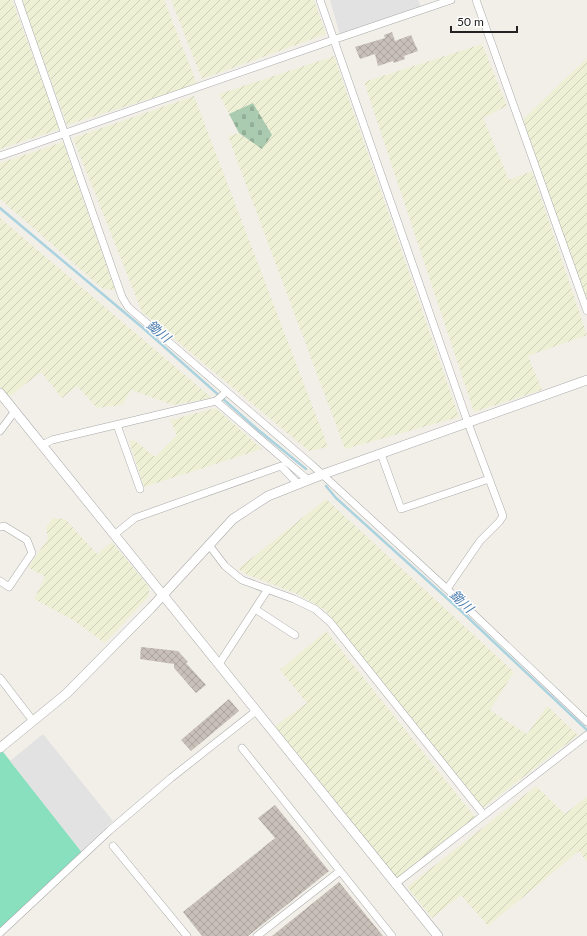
<svg xmlns="http://www.w3.org/2000/svg" width="587" height="936" font-family="Lato,'Noto Sans JP',sans-serif">
  <defs>
    <pattern id="farmland-furrows" width="10" height="10" patternUnits="userSpaceOnUse"><rect width="10" height="10" fill="#eef0d5"/><path d="M-1 1l2-2M0 10L10 0M9 11l2-2" fill="none" stroke="#ccceb7"/></pattern>
    <pattern id="cemetery-stones" width="16" height="16" patternUnits="userSpaceOnUse"><rect width="16" height="16" fill="#aacbaf"/><path d="M2 7V4a2 2 0 0 1 4 0v3zM10 15v-3a2 2 0 0 1 4 0v3z" fill="#92ae96"/></pattern>
    <pattern id="building-cross-hatch" width="8" height="8" patternUnits="userSpaceOnUse"><rect width="8" height="8" fill="#c7bfb8"/><path d="M0 0l8 8M0 8l8-8" fill="none" stroke="#aba49e"/></pattern>
  </defs>
  <rect width="100%" height="100%" fill="#f2efe9"/>
  <path fill="url(#farmland-furrows)" d="M0,0h12l48,129 -60,20z
    M22,0h142l33,84 -130,41z
    M171,0h143l12,34 -124,45z
    M482,44l25,62 -24,12 26,62 23,-9 55,164 -59,21 14,34 -68,22 -110,-330z
    M334,56l125,361 -114,32 -117,-313 11,-3 23,15 -8,-44 -25,10 -10,-20z
    M587,58v245l-64,-184z
    M194,96l134,351 -19,4 -167,-139 -69,-174z
    M63,142l52,148 -12,-1 -103,-90v-36z
    M0,218l212,180 -39,7 -42,-15 -9,15 -25,3 -20,-22 -15,12 -21,-26 -32,25 -9,-11z
    M216,408l46,41 -118,38 -15,-46 5,-1 21,17 22,-22 -7,-15z
    M326,499l188,173 -24,38 37,24 20,-28 31,29 -95,73 -158,-198 -28,-16 -49,-19 -10,-6z
    M53,518l12,1 32,35 15,-12 37,45v9l-44,47 -32,-23 -39,-21 11,-22 -17,-10 20,-28 -2,-12z
    M326,631l149,186 -78,61 -122,-152 32,-23 -27,-33z
    M536,786l29,28 22,-18v66l-8,-11 -91,75 -27,-31 -29,23 -25,-31z"/>
  <path fill="url(#cemetery-stones)" d="M253,103l19,32 -10,14 -23,-16 -10,-19z"/>
  <path fill="#88e0be" d="M0,748l84,107 -84,74z"/>
  <path fill="#e2e2e2" d="M330,0h88l3,7 -81,28z
    M43,734l70,87 -32,30 -71,-90z"/>
  <g fill="none" stroke-linecap="round" stroke-linejoin="round">
    <path stroke="#aad3df" stroke-width="2.5" d="M0,208l143,120 114,101 49,40
      M326,486l10,12 124,112 127,120"/>
  </g>
  <path fill="url(#building-cross-hatch)" d="M392,32l3,9 16,-6 7,16 -14,5 1,3 -11,4 -1,-2 -15,5 -3,-12 -15,5 -5,-12 30,-9 -1,-3z
    M141,647l37,4 10,11 -2,1 20,22 -10,8 -22,-25v-4l-34,-5z
    M229,699l10,12 -48,40 -10,-11z
    M275,805l54,66 -81,65h-46l-19,-24 92,-74 -17,-20z
    M339,882l44,54h-111z"/>
  <g fill="none" stroke-linecap="round" stroke-linejoin="round">
    <g stroke="#a9a9a9" stroke-width="8">
      <path id="minor" d="M18,0l104,297 6,10 184,158 135,124 140,133
        M320,0l148,423 35,93 -4,6 -19,19 -33,48
        M476,0l111,311
        M0,156l333,-116 118,-40
        M226,392l-10,9 92,79
        M117,425l23,64
        M0,431l15,-20
        M42,445l10,-5 164,-39
        M381,454l20,55 88,-30
        M0,527l4,-1 23,14 5,13 -23,34 -9,-6
        M114,535l21,-17 146,-52 17,18
        M209,545l16,21 17,14 52,19 21,10 15,13 154,193
        M255,609l40,26
        M219,664l49,-75
        M0,678l33,43
        M242,748l150,188
        M113,846l74,90
        M395,884l192,-149
        M0,933l109,-102 62,-53 85,-67
        M257,936l83,-65"/>
    </g>
    <g stroke="#a9a9a9" stroke-width="10">
      <path id="tertiary" d="M0,393l438,543
        M0,748l66,-54 85,-86 82,-89 35,-23 53,-21 266,-95"/>
    </g>
    <use href="#minor" stroke="#fff" stroke-width="7"/>
    <use href="#tertiary" stroke="#fff" stroke-width="9"/>
  </g>
  <g text-anchor="middle" dominant-baseline="central" stroke-width="3" stroke-linejoin="round" paint-order="stroke">
    <g font-size="13" font-style="italic" fill="#4a7aab" stroke="#fff">
      <text transform="translate(159 331) rotate(40)">鋤川</text>
      <text transform="translate(462 601) rotate(43)">鋤川</text>
    </g>
  </g>
  <path d="M451 26v6h66v-6" fill="none" stroke="#222222" stroke-width="2"/>
  <text x="457" y="26" font-size="12" fill="#222222" stroke="#ffffff" stroke-width="3" paint-order="stroke">50 m</text>
</svg>
